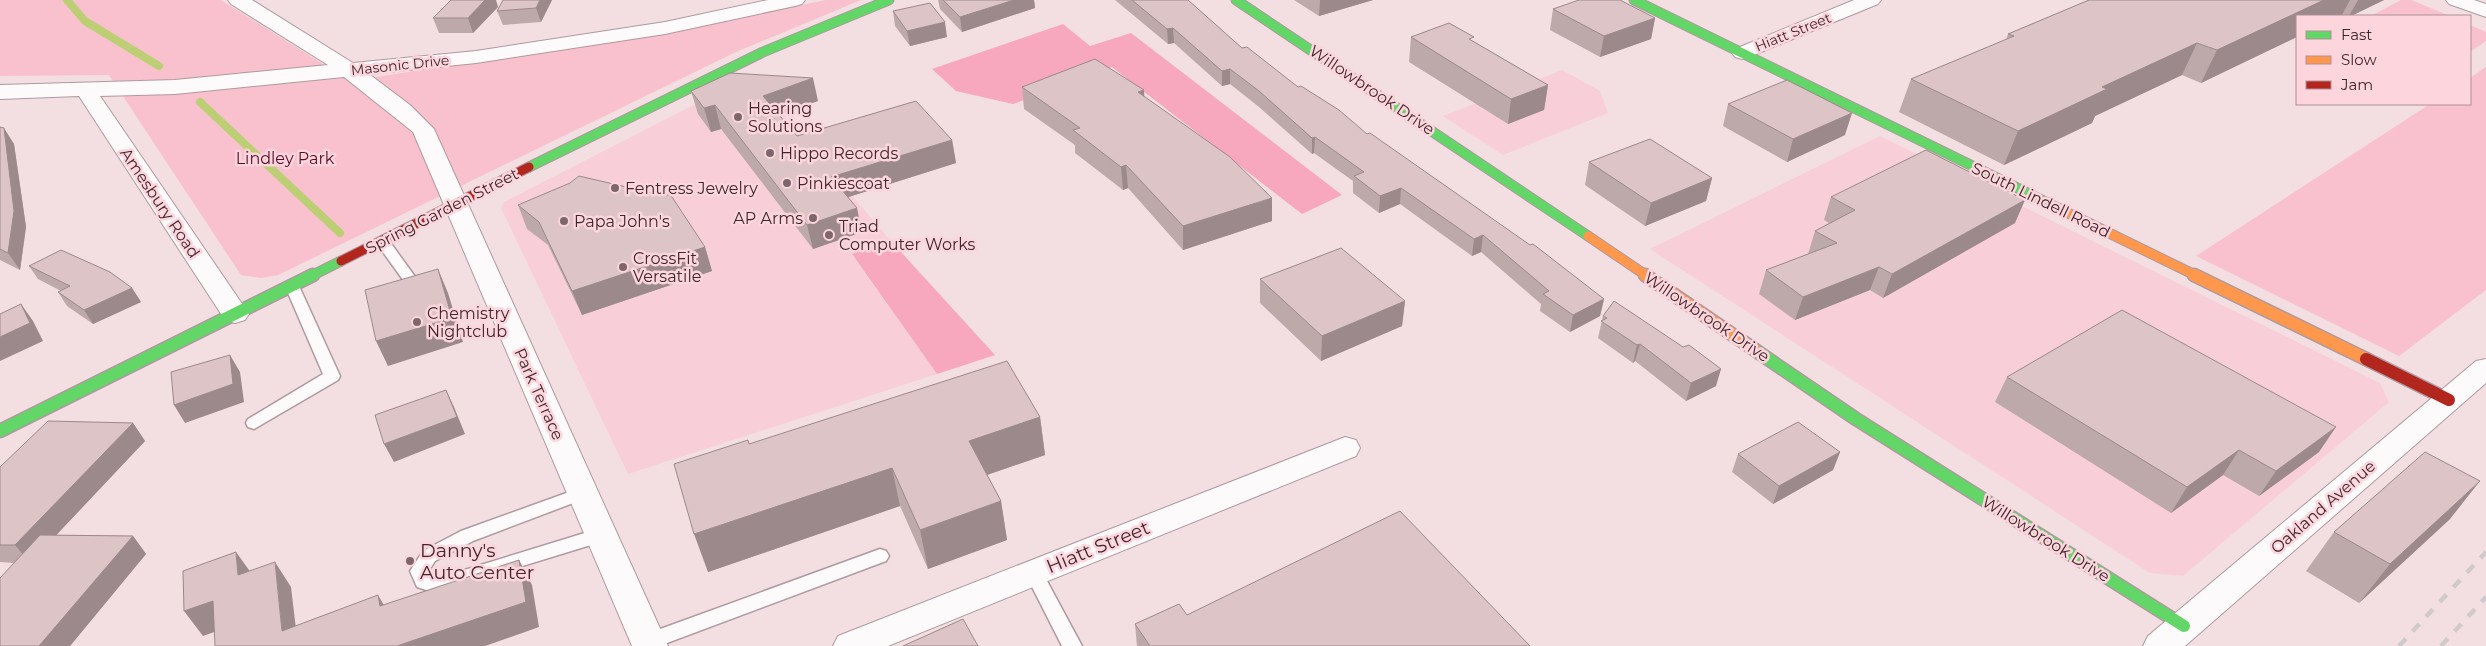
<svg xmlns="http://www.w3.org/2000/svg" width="2486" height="646" font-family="Montserrat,sans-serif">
  <rect width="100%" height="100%" fill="#f3dee2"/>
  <path fill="#f8cfd8" d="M1562,70l38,21 8,22 -105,42 -60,-39z
    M750,76l140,164 -38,15 85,119 -309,100 -127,-266 3,-6z
    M1880,136l500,247 9,19 -206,174 -33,-3 -500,-324z"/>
  <path fill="#f9c0ce" d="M0,0h221l129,81 317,-49 159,-32h35l-125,52 -458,223 -17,3 -20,-3 -132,-200 -109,1z
    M2401,0h10l39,16h-79z
    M2470,25l16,7v9l-16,11z
    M2486,67v223l-87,66 -203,-100 234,-152h40v-26z"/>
  <path fill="#f7a7be" d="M1063,24l27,22 41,-13 211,162 -40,19 -190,-147 -99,37 -57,-13 -24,-22z
    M890,240l105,115 -58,19 -85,-120z"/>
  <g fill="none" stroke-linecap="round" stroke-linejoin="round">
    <path stroke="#bdcf75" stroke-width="8" d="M67,0l18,21 74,45
      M200,102l140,131"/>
    <g stroke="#ae9a9f" stroke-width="3">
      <path id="lane" d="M382,237l5,1 29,40 2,3 -2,3h-10l-31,-43z
        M292,282l7,4 41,90 -2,4 -84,49 -6,-2 -2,-4 2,-4 75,-45 -38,-88z
        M583,487l6,2 3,4 -3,4 -116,44 -38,20 -7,11 3,5 4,2 166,-51 6,2 3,5 -3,5 -172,53 -18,-6 -7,-16 13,-20 38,-20z
        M880,549l6,2 3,5 -3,5 -227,85h-19l-2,-4 3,-6z
        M1034,566l6,2 42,78h-20l-37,-73 3,-5z"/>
    </g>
    <g stroke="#ae9a9f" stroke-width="2">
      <path id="street" d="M228,0h24l101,63 123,-12 189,-29 103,-22h37l-3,4 -7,2 -130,28 -189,29 -107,11 41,31 24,24 234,517h-36l-219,-514 -69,-55 -169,17 -75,2 149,218 -4,6 -10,3 -10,-3 -146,-224 -79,3v-14l175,-5 153,-15 -97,-61z
        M1854,0h27l-3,4 -129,53 -7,2 -7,-2 -3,-4 3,-4z
        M2446,0h28l12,4v13l-37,-13z
        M2486,359v24l-301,263h-42l5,-10 328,-275z
        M1345,437l11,3 4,8 -4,8 -468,190h-55l5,-10z"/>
    </g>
    <g stroke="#ae9a9f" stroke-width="11">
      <path id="fast-far1" d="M1236,0l352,236
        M1634,0l426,209
        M529,167l234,-115 126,-52
        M311,276l30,-15"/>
    </g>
    <g stroke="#ae9a9f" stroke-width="15">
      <path id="fast" d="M1755,350l101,69 328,207
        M0,431l313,-156"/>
    </g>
    <g stroke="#ae9a9f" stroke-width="11">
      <path id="slow-far1" d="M2060,209l137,67
        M1588,236l59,40"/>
    </g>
    <g stroke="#ae9a9f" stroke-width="15">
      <path id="slow" d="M1645,275l110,75
        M2194,275l172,84"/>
    </g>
    <g stroke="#ae9a9f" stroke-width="11">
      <path id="jam-far1" d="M341,261l188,-94"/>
    </g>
    <g stroke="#ae9a9f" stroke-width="15">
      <path id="jam" d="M2366,359l83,41"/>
    </g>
    <use href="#lane" fill="#fdfafb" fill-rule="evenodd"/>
    <use href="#street" fill="#fdfafb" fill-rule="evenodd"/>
    <use href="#fast-far1" stroke="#63d668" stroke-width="9"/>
    <use href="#fast" stroke="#63d668" stroke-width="12"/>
    <use href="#slow-far1" stroke="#ff974d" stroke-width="9"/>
    <use href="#slow" stroke="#ff974d" stroke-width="12"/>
    <use href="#jam-far1" stroke="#b3261e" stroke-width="9"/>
    <use href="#jam" stroke="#b3261e" stroke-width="12"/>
    <path stroke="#d0cacb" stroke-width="4.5" stroke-dasharray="10 10" stroke-linecap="butt" d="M2399,646l87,-94
      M2441,646l45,-49"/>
  </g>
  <path fill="#bea9aa" d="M552,0l-11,22 -38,3 -6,-14z
    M938,0h96l1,8 -73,24 -22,-23z
    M1115,0h73l54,48 362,251 -4,17 -30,16 -30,-21 1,-7 -60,-52 -9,4 -72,-52 -21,9 -26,-20v-12l-39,-28 -2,1 -53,-47 -29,-23 -8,2 -48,-43 -6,1z
    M1294,0h79l-54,16z
    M2089,0h295l-33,16h-6l-3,-1 -141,68 -19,-8 -87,41 -3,7 -88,42 -105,-53 12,-33 95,-39 2,-6z
    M498,7l-25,26h-34l-6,-15z
    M1553,9l102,9 -4,21 -51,18 -50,-27z
    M893,11l54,26 -37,9 -15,-20z
    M1411,37l62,4 75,44 -4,25 -36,14 -99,-62z
    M1022,87l122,3v6l128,125 -89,29 -55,-62 -5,2 -48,-37v-8l-51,-36z
    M691,91l127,10 -39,14 18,21 155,4 4,23 -108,34 14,35 -49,17 -92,-120 -10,3 -13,-18z
    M1728,104l117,31 -58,27 -64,-36z
    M0,127l14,17 12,83 -6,43 -20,-10z
    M1589,162l123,16 -6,23 -61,25 -60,-41z
    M1831,197l184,26 -132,75 -13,-8 -75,30 -36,-26 7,-24 42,-16 7,-23 14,-8 -5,-3z
    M518,205l187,42 7,24 -130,44 -34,-70 -21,-16z
    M29,266l103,22 9,14 -48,22 -26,-18 -9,-14 3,-1 -23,-12z
    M1260,279l145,22 -3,25 -81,35 -61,-58z
    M1603,316l113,70 -30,15 -51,-40 -2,2 -35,-25z
    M2007,377l312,75 -60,44 -36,-21 -52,38 -176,-111z
    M1040,417l5,38 -58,20 14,26 6,39 -79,29 -28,-63 -192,66 41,-128z
    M133,423l12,18 -89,94 77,1 13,18 -76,92h-70l14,-83 -14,-1v-95z
    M1840,452l-7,18 -60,34 -41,-32 6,-18z
    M2450,519l-91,84 -53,-32 28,-39z
    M1187,615l343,31h-393l-2,-22z"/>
  <path fill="#9b898b" d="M485,0h11l2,7 -25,26 -5,-15z
    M540,0h12l-11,22 -5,-14z
    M1014,0h20l1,8 -73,24 -2,-15z
    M1320,0h53l-54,16z
    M2324,0h26l-8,15 -2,1h-43v21l-96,46 16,-33z
    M2358,0h26l-33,16h-2z
    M1655,18l-4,21 -51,18 4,-21z
    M945,22l2,15 -37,9 -3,-15z
    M1173,28l1,15 -6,1 -1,-15z
    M2197,43l-15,32 -87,41 -3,7 -88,42 14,-34 84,-44z
    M1230,69v15l-8,2v-15z
    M813,78l5,23 -50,17 -5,-22z
    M1548,85l-4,25 -36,14 3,-25z
    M1144,90l1,22 -7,-20z
    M715,105l6,24 -10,3 -7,-24z
    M1852,113l-7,22 -58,27 6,-23z
    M4,128l10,16 12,83 -6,43 -12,-17z
    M1315,137l-1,16 -2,1v-16z
    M952,140l4,23 -120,38 -5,-24z
    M1126,165l2,23 -5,2 -2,-23z
    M1712,178l-6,23 -61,25 6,-23z
    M1401,188l-1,16 -21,9 1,-17z
    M1272,198v23l-89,29v-24z
    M2025,200l-10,23 -132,75 9,-24z
    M857,208l5,24 -49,17 -6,-24z
    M1483,235l-2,17 -9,4 2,-17z
    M705,247l7,24 -130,44 -10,-24z
    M1879,267l-9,23 -75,30 8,-23z
    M438,269l10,24 15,49 -75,24 -12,-25z
    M132,288l9,14 -48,22 -9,-14z
    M1604,299l-4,17 -30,16 3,-17z
    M1405,301l-3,25 -81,35 1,-25z
    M21,304l12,17 10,20 -43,20v-24z
    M1640,344l-5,17 -2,2 4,-18z
    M230,355l10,17 4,30 -59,21 -11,-18z
    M1721,369l-5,17 -30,15 5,-18z
    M446,390l8,17 11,27 -71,28 -10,-18z
    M1040,417l5,38 -70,24 -6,-38z
    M133,423l12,18 -115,122 -15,-18z
    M2336,427l-17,25 -60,44 17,-25z
    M2239,450l-16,25 -52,38 16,-26z
    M1840,452l-7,18 -60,34 6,-18z
    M892,468l8,38 -192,66 -14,-38z
    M2480,481l-30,38 -91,84 31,-39z
    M1001,501l6,39 -79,29 -8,-39z
    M133,536l13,18 -76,92h-31z
    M236,552l18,25 -16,-2z
    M519,560l13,25 7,42 -54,19h-88z
    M275,562l16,25 7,59 -16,-15z
    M378,595l15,26 -13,-15z
    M213,601l18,25 -28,10 -19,-25z"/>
  <path fill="#ddc4c6" stroke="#9b898b" d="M451,0h34l-17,18h-35z
    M503,0h37l-4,8 -39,3z
    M943,0h71l-54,17z
    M1132,0h56l54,48 5,-1 51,40 3,-1 38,24 28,24 3,-1 160,112 3,-1 71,55 -31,16 -30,-21 6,-3 -66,-56 -9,4 -73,-51 -21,8 -26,-20 10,-4 -49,-35 -3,1 -53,-47 -29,-22 -8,2 -49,-43 -6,1z
    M1579,0h41l35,18 -51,18 -51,-27z
    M2089,0h235l-107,50 -20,-7 -95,44 5,2 -89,42 -107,-52 103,-43 -6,-2z
    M930,3l15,19 -38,9 -14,-20z
    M1449,23l25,14 -5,2 79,46 -37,14 -100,-62z
    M1095,59l49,31 -6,2 92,65 42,41 -89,28 -57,-61 -5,2 -48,-37 7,-2 -58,-41z
    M730,73l83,5 -50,18 34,40 119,-35 36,39 -121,37 26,31 -50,17 -92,-120 -11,3 -13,-17z
    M1787,80l65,33 -59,26 -65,-35z
    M0,127l4,1 10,83 -6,42 -8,-4z
    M1650,139l62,39 -61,25 -62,-41z
    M1926,150l99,50 -133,74 -13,-7 -76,30 -37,-27 71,-27 -22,-12 40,-21 -24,-13z
    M579,176l86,20 5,-2 35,53 -133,44 -33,-69 -21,-17 52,-22z
    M1341,248l64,53 -83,35 -62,-57z
    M61,250l49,22 22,16 -48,22 -26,-18 12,-6 -41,-20z
    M438,269l14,49 -76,23 -11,-51z
    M1614,301l69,46 6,-2 32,24 -30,14 -51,-39 -3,1 -36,-24 6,-3 -4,-2z
    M21,304l9,19 -30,14v-23z
    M2122,310l214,117 -60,44 -37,-21 -52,37 -180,-110z
    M230,355l3,29 -59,21 -3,-33z
    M1007,361l33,56 -71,24 32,60 -81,29 -28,-62 -198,66 -20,-70 74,-24 1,4z
    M446,390l11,27 -73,27 -9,-29z
    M48,421l85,2 -118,122h-15v-78z
    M1798,422l42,30 -61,34 -41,-32z
    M2425,452l55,29 -90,83 -56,-32z
    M1400,511l130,135h-380l-15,-22 44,-20 8,11z
    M40,535l93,1 -94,110h-39v-68z
    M236,552l2,23 37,-13 7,69 96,-36 2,11 139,-46 7,42 -129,44h-182l-2,-45 -29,10 -1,-40z
    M963,619l15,27h-75z"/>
  <g fill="#7e676c" stroke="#fcd5dd" stroke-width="2">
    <circle cx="738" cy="117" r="5"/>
    <circle cx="770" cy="153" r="5"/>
    <circle cx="787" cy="183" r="5"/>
    <circle cx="615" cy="188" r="5"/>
    <circle cx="813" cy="218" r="5"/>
    <circle cx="564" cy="221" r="5"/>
    <circle cx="829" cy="235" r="5"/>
    <circle cx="623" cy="267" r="5"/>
    <circle cx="417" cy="322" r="5"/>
    <circle cx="410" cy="561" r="5"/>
  </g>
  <g text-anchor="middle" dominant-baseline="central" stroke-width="5" stroke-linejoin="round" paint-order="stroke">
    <g font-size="14" fill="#3f272d" stroke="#fcd5dd">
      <text transform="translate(1793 32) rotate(-22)">Hiatt Street</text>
      <text transform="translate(400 65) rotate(-6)">Masonic Drive</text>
    </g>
    <g font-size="16" fill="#3f272d" stroke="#fcd5dd">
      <text transform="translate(1372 90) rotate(34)">Willowbrook Drive</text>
      <text transform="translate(2041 200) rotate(26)">South Lindell Road</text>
      <text transform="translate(160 203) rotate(56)">Amesbury Road</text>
      <text transform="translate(442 211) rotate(-27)">Spring Garden Street</text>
      <text transform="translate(1707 317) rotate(34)">Willowbrook Drive</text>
      <text transform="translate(539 394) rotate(66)">Park Terrace</text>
      <text transform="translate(2323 507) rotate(-41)">Oakland Avenue</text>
      <text transform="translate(2046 539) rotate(32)">Willowbrook Drive</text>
    </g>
    <g font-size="16" fill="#3f272d" stroke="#fcd5dd" text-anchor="start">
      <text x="748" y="108">Hearing<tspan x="748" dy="18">Solutions</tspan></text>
      <text x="780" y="153">Hippo Records</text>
      <text x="797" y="183">Pinkiescoat</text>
      <text x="625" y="188">Fentress Jewelry</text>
      <text x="803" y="218" text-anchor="end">AP Arms</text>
      <text x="574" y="221">Papa John's</text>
      <text x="839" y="226">Triad<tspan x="839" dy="18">Computer Works</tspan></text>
      <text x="633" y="258">CrossFit<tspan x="633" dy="18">Versatile</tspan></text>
      <text x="427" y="313">Chemistry<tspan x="427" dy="18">Nightclub</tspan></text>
    </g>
    <g font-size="16" fill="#5b092b" stroke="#fcd5dd">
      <text x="285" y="158">Lindley Park</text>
    </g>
    <g font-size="19" fill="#3f272d" stroke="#fcd5dd">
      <text transform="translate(1098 547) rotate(-22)">Hiatt Street</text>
    </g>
    <g font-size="19" fill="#3f272d" stroke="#fcd5dd" text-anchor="start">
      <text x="420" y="550">Danny's<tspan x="420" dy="22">Auto Center</tspan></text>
    </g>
  </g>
  <rect x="2296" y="15" width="175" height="90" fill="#fcd5dd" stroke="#b08f97"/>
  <rect x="2306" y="31" width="25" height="8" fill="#63d668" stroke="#b08f97"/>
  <text x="2341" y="40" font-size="15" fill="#3f272d">Fast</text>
  <rect x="2306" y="56" width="25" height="8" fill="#ff974d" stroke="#b08f97"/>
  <text x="2341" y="65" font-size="15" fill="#3f272d">Slow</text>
  <rect x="2306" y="81" width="25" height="8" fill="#b3261e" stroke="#b08f97"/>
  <text x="2341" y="90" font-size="15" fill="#3f272d">Jam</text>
</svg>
